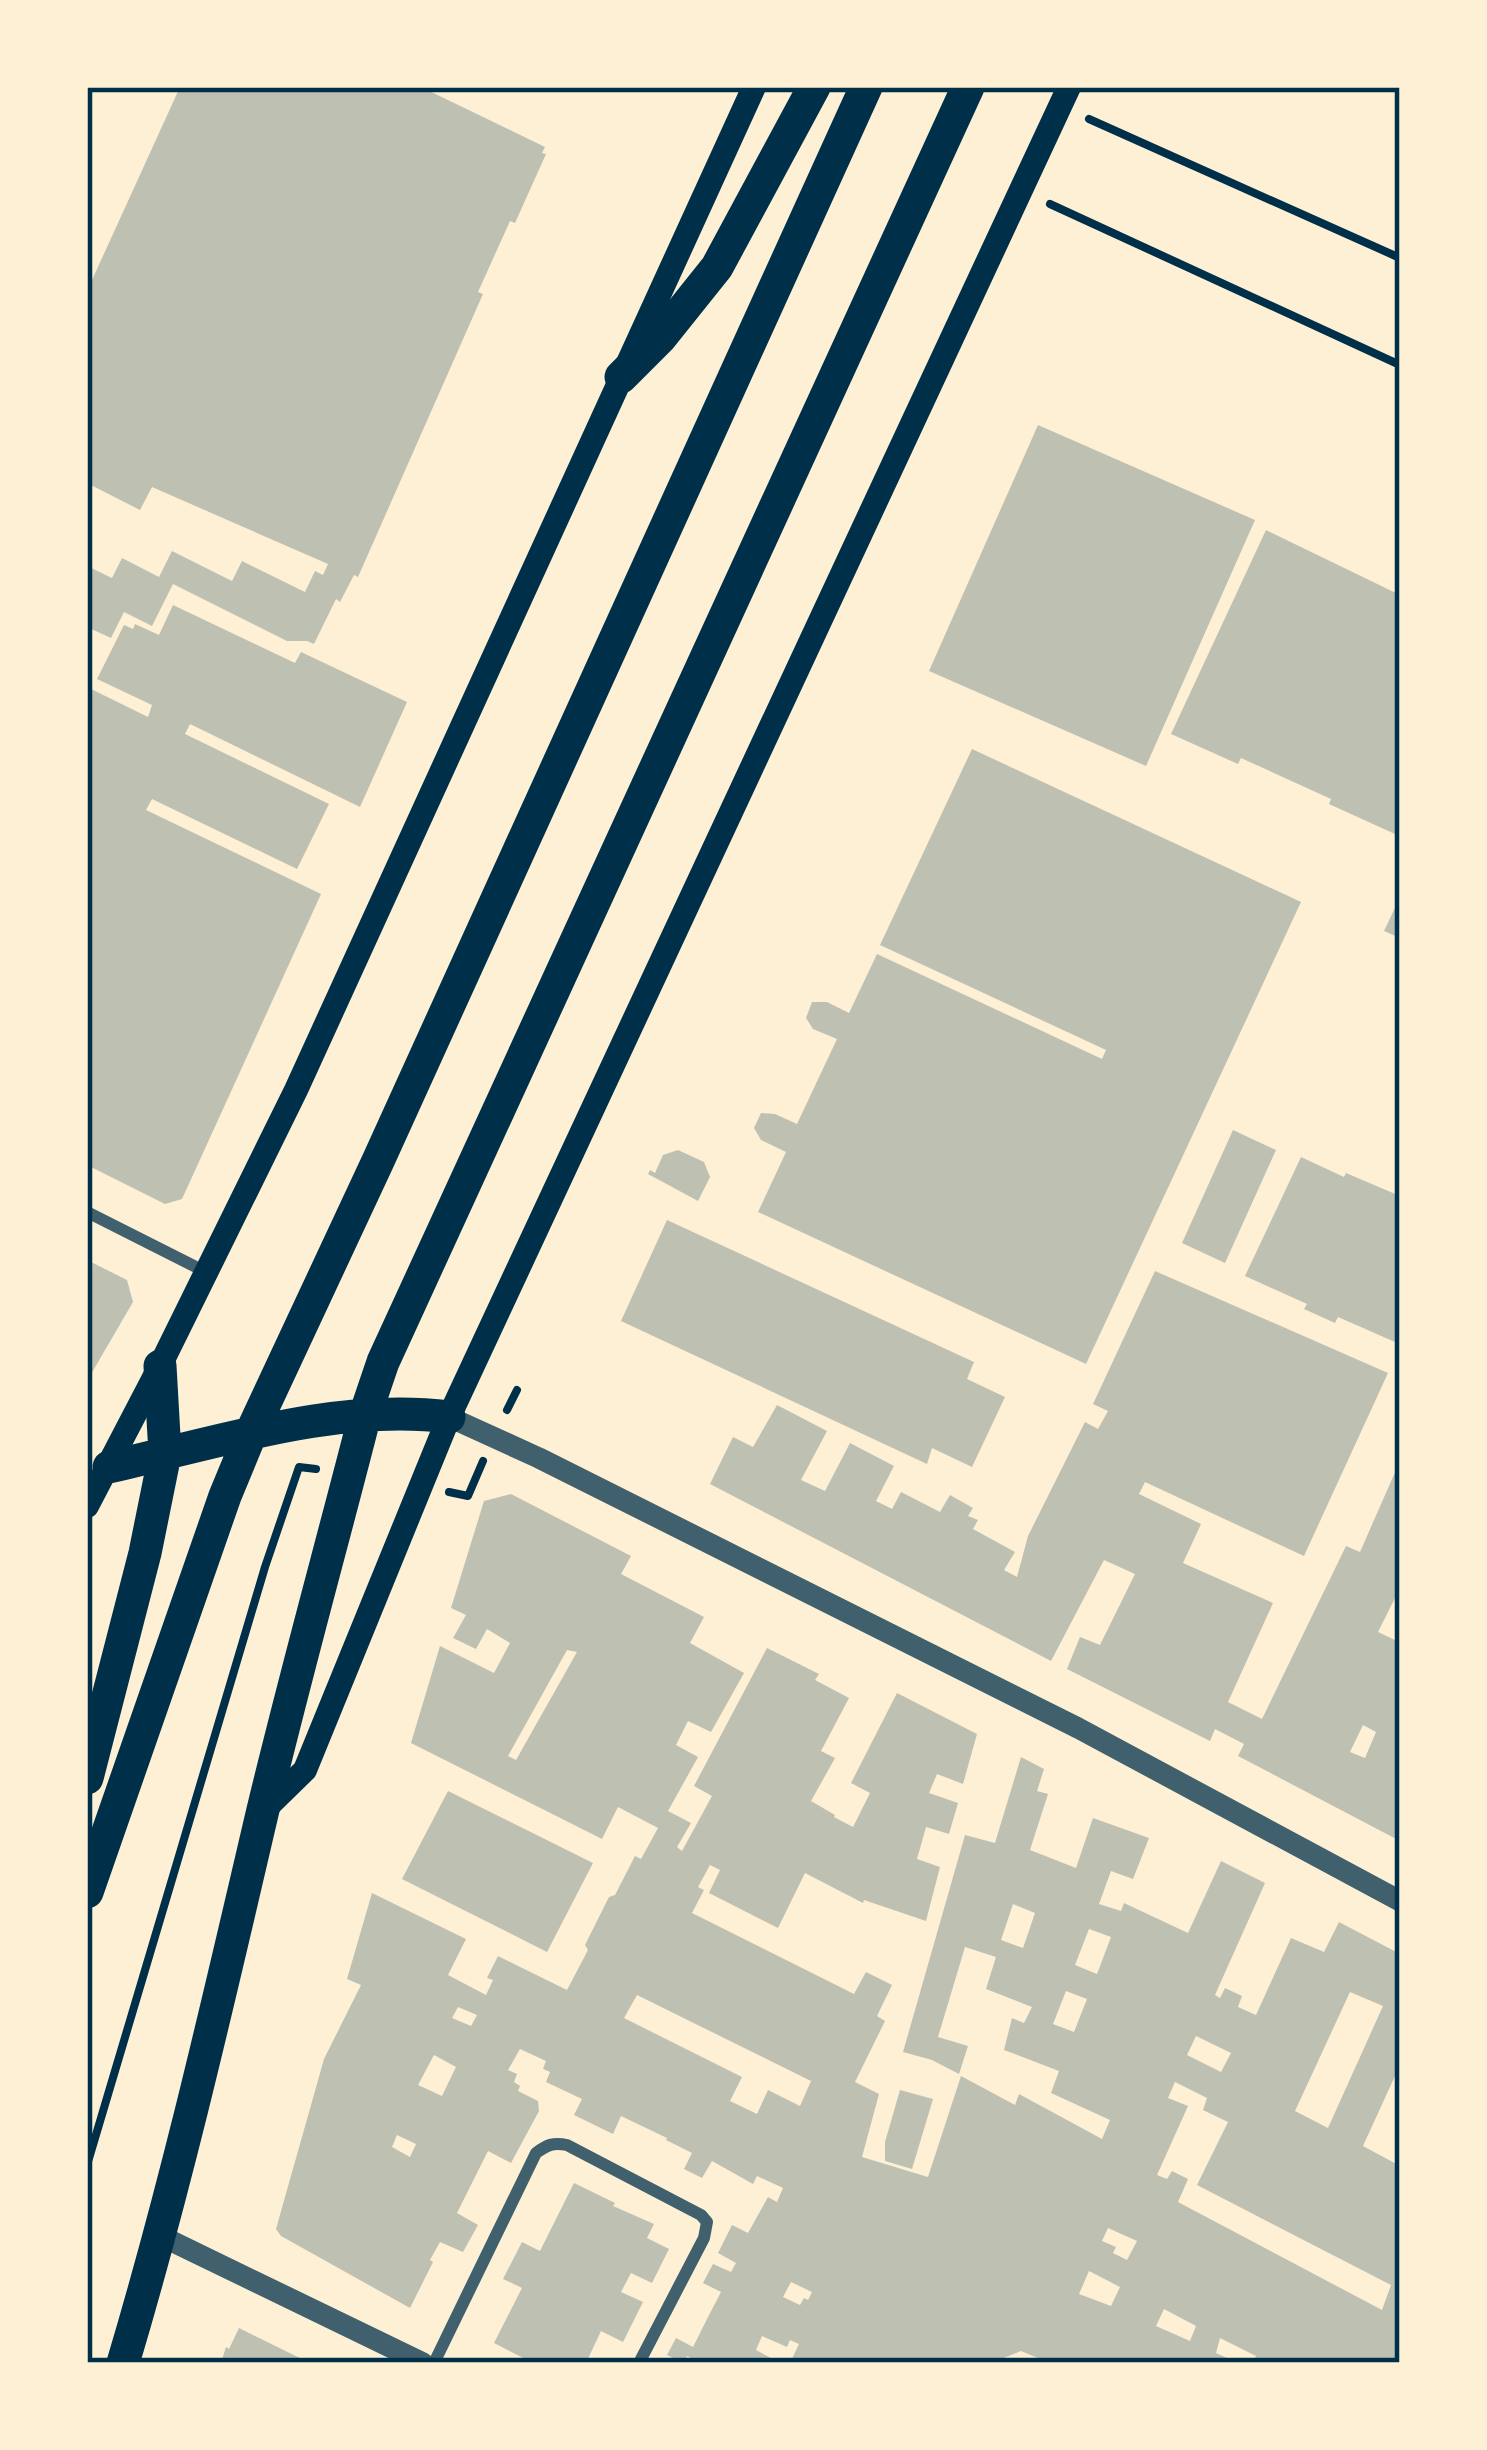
<svg xmlns="http://www.w3.org/2000/svg" width="1487" height="2450" font-family="Raleway,sans-serif">
  <rect width="100%" height="100%" fill="#fdf0d5"/>
  <path fill="#bec0b2" fill-rule="evenodd" d="M180,87h241l124,60 -3,6 4,1 -31,69 -5,-2 -32,71 5,2 -125,283 -4,-2 -14,27 -4,-3 -22,45 -7,-3h-20l-114,-57 -21,42 -28,-14 -13,26 -24,-11v-61l25,12 10,-20 37,19 13,-26 60,30 10,-20 63,31 10,-21 8,4 5,-11 -176,-77 -12,23 -53,-27v-192z
    M1038,425l217,95 -109,246 -217,-95z
    M1266,530l134,65v227l-5,12 -66,-30 2,-5 -90,-41 -3,6 -67,-30z
    M173,605l122,58 6,-11 106,50 -47,105 -170,-83 -5,10 144,70 -32,65 -145,-70 -6,11 175,84 -139,305 -17,5 -78,-39v-478l61,30 4,-12 -55,-26 27,-54 9,4 2,-5 24,11z
    M972,749l329,153 -215,462 -328,-152 28,-60 -25,-12 -7,-12 7,-15 14,1 22,10 40,-85 -24,-10 -7,-11 6,-16h15l22,11 28,-59 225,105 4,-9 -226,-105z
    M1400,897v41l-16,-7z
    M1233,1130l43,20 -51,113 -43,-20z
    M678,1150l26,12 6,15 -12,24 -50,-27 2,-4 5,3 8,-18z
    M1301,1157l43,20 2,-4 54,23v136l-5,10 -57,-25 -3,6 -31,-14 3,-5 -62,-28z
    M667,1220l307,142 -7,17 38,18 -33,70 -40,-19 -5,16 -306,-143z
    M87,1260l40,20 6,22 -46,79z
    M1155,1271l233,102 -84,183 -159,-74 -6,12 62,30 -18,39 90,40 -45,99 34,17 84,-173 14,6 40,-91v127l-22,44 19,9 3,-8v208l-162,-85 6,-12 -29,-15 -5,12 -143,-72 13,-32 20,8 35,-71 -31,-14 -53,101 -341,-177 23,-47 20,10 24,-42 50,26 -26,49 24,11 25,-48 44,23 -18,35 16,8 9,-17 39,20 10,-17 23,13 -5,8 10,4 -5,9 42,23 -11,18 13,7 11,-41 57,-114 13,7 10,-18 -15,-7zM1363,1725l13,7 -11,26 -15,-6z
    M511,1494l120,62 -10,18 83,43 -14,26 54,30 -33,59 -23,-11 -12,24 22,12 -30,54 23,12 -14,24 5,4 30,-55 -18,-10 73,-138 52,26 -4,6 34,18 -28,53 14,7 -24,43 24,14 -1,2 19,10 17,-34 -19,-10 46,-90 80,41 -14,50 -26,-10 -8,19 29,10 -9,31 -23,-7 -9,32 23,8 -14,54 -62,-21 -1,3 -58,-30 -27,55 -69,-35 11,-23 -10,-5 -12,22 6,3 -12,23 162,81 12,-22 26,13 -15,31 8,5 -30,61 24,12 -17,63 66,20 33,-101 54,29 4,-11 83,45 8,-19 -59,-27 8,-22 -55,-21 8,-32 12,5 8,-16 -46,-18 10,-32 -31,-10 -27,90 30,9 -9,28 -27,-14 -29,-8 62,-217 30,8 26,-86 23,12 -7,22 11,3 -18,56 46,18 17,-50 56,20 -16,41 -22,-8 -12,33 22,7 3,-8 64,30 33,-72 44,22 -50,112 5,3 5,-10 17,8 -4,11 18,8 35,-77 33,14 15,-30 61,32v111l-37,81 37,20v186l-5,11h-142l3,-7 -36,-18 -4,15 22,10h-188l-29,-12 -30,12h-201l9,-19 -9,-4 -3,7 -25,-11 -6,14 24,13h-92l3,-5 -4,-2 -3,7 -17,-8 9,-17 17,9 15,-30 13,-25 -18,-9 10,-19 18,8 5,-9 -18,-10 14,-28 16,8 20,-36 9,5 6,-14 -26,-12 -4,8 -41,-23 -10,17 -18,-9 8,-16 -26,-13 1,-2 -46,-22 -8,18 -39,-19 8,-16 -36,-17 4,-10 -7,-3 3,-8 -26,-12 -12,21 9,4 -3,8 6,4 -2,5 20,10 1,10 -28,52 -23,-12 -31,62 21,12 -15,27 -23,-10 -10,18 3,2 -23,46 -129,-72 -5,-7 48,-170 37,-74 -14,-6 25,-86 94,46 -18,36 38,20 7,-15 -6,-2 11,-22 69,34 21,-40 -3,-5 24,-48 6,-2 20,-39 6,3 17,-31 -40,-21 -16,32 -191,-96 29,-97 54,27 16,-30 -23,-14 -11,20 -23,-11 13,-23 -15,-7 33,-107zM567,1650l10,2 -61,108 -8,-4zM1013,1904l22,9 -12,35 -22,-8zM1089,1929l22,8 -14,37 -22,-9zM1066,1991l21,8 -13,33 -21,-8zM1350,1992l33,14 -55,122 -33,-17zM637,1995l174,86 -11,25 -32,-16 -11,24 -27,-13 12,-24 -118,-59zM458,2007l19,8 -6,11 -19,-8zM1196,2036l35,17 -10,19 -34,-17zM434,2055l22,12 -14,29 -24,-11zM1175,2082l32,16 -4,12 25,12 -31,63 194,100 -9,25 -204,-108 10,-23 -16,-8 -5,8 -10,-4 31,-69 -20,-8zM397,2135l19,9 -6,13 -18,-10zM1108,2228l29,13 -10,19 -14,-7 3,-6 -14,-6zM1089,2271l31,16 -9,19 -32,-12zM791,2282l21,10 -4,8 -4,-2 -4,7 -17,-8zM1164,2309l32,17 -6,15 -34,-15z
    M448,1791l145,72 -46,89 -145,-73z
    M900,2090l33,9 -21,70 -27,-8v-19z
    M574,2183l41,20 -2,3 41,18 -7,14 22,11 -17,34 -21,-10 -10,19 22,10 -20,40 -22,-11 -15,32h-53l-39,-20 28,-55 -19,-9 19,-37 18,9z
    M239,2328l71,35h-89l5,-16 3,2z"/>
  <g fill="none" stroke-linecap="round" stroke-linejoin="round">
    <path stroke="#003049" stroke-width="8" d="M1172,87h4
      M1089,119l311,139
      M1050,204l350,161
      M507,1410l10,-20
      M449,1492l19,4 15,-35
      M87,2165l178,-598 34,-100 17,2"/>
    <path stroke="#3f606c" stroke-width="12" d="M87,1212l119,60
      M434,2363l102,-210c11,-8 17,-11 31,-8l134,70 6,7 -3,16 -65,125"/>
    <path stroke="#3f606c" stroke-width="21" d="M449,1417l90,41 539,270 322,173
      M161,2236l262,127"/>
    <path stroke="#003049" stroke-width="24" d="M87,1506l73,-140 136,-276 458,-1003
      M264,1810l41,-40 144,-353 620,-1330"/>
    <path stroke="#003049" stroke-width="33" d="M621,377l40,-40 56,-70 97,-180
      M109,1467c111,-25 226,-64 340,-50
      M87,1778l58,-225 20,-99 -5,-88
      M87,1892l138,-396 26,-63 127,-272 488,-1074
      M123,2363c54,-181 96,-365 139,-549 32,-134 69,-266 103,-399l18,-53 585,-1275"/>
  </g>
  <rect width="1487" height="2450" fill="none" stroke="#fdf0d5" stroke-width="180"/>
  <rect x="90" y="90" width="1307" height="2270" fill="none" stroke="#003049" stroke-width="4.5"/>
</svg>
